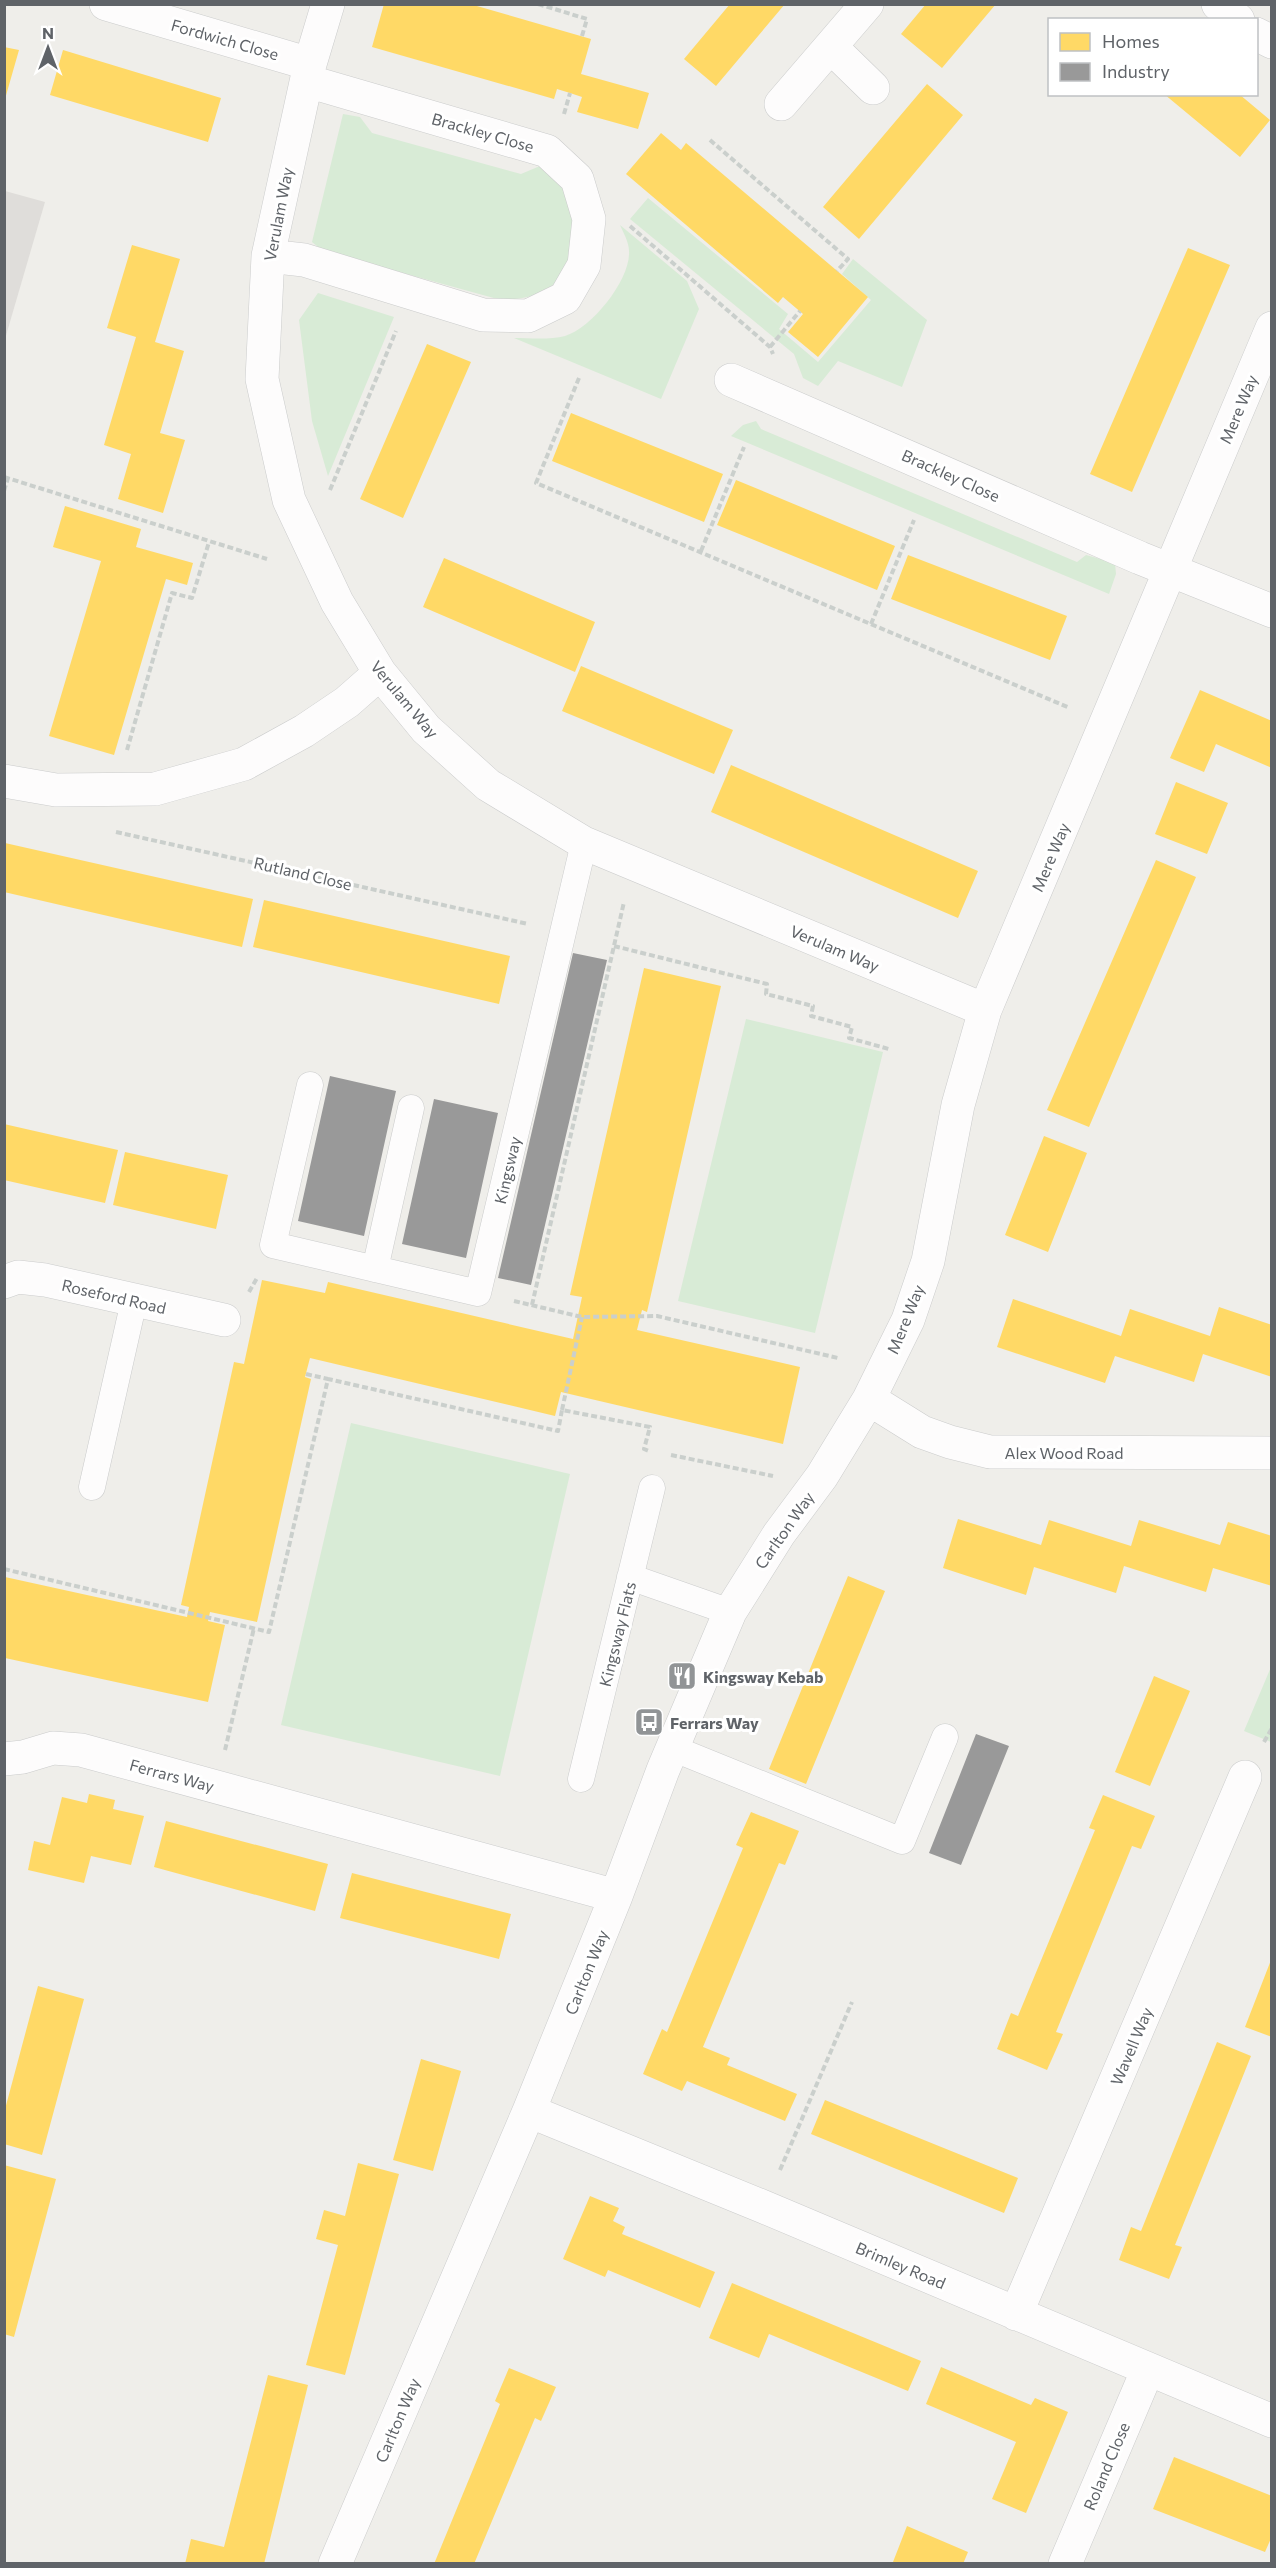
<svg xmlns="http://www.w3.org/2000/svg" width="1276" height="2568" font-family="Commissioner,sans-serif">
  <rect width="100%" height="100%" fill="#efeeea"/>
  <path fill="#dfddda" d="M5,191l40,11 -40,137 -1,-148z"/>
  <path fill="#d8ebd6" d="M343,114l17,3 12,16 149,41 19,-8c17,9 26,23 33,41 5,13 -4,60 -13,71 -15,18 -37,21 -59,22l-178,-49 -11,-9z
    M648,198l140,116 -9,15 39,33 53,-62 -29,-26 11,-15 74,61 -25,67 -64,-26 -20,25 -15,-8 -9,-24 -164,-135z
    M620,225l67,56 12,28 -38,90 -147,-61c15,0 36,2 51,-2 27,-8 66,-57 64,-85 0,-9 -6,-19 -9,-26z
    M318,293l76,24 -66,159 -16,-55 -13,-101z
    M756,421l5,8 316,133 9,-7 29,8 1,11 -7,20 -378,-158 12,-11z
    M746,1019l137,33 -68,281 -137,-32z
    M351,1423l219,51 -70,302 -219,-51z
    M1271,1667v75l-27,-11z"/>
  <path fill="#ffd966" d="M384,4h86l121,35 -10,35 68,19 -11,36 -61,-17 5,-15 -12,-4 -13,-4 -3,10 -182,-52z
    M730,4h55l-69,82 -32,-27z
    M926,4h70l-54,64 -41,-34z
    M4,47l15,3 -14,49h-1z
    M63,50l158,48 -13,44 -158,-47z
    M927,84l36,31 -104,124 -36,-32z
    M1164,94h75l31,26 -30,37z
    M661,133l20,17 5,-7 182,154 -50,60 -30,-25 15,-18 -20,-17 -5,6 -152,-129z
    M132,245l48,14 -25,83 29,9 -24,82 25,7 -22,73 -45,-14 13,-45 -27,-9 32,-108 -29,-9z
    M1188,248l42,17 -98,227 -42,-18z
    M427,344l44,18 -68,156 -43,-19z
    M571,413l152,61 -19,48 -152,-61z
    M736,480l159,66 -18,44 -160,-65z
    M65,506l76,23 -5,18 57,16 -6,22 -21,-6 -52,176 -65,-19 52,-175 -48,-14z
    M908,555l159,61 -17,44 -159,-61z
    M444,558l151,64 -20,50 -152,-65z
    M581,666l152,64 -19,44 -152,-63z
    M1200,690l72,31v47l-56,-24 -12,28 -34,-14z
    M731,765l247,106 -20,47 -247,-106z
    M1176,782l52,21 -21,51 -52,-20z
    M5,843l248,56 -11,48 -238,-55z
    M1156,860l40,17 -107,250 -42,-17z
    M264,900l246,56 -11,48 -246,-57z
    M644,968l77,18 -74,326 -5,-2 -5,20 163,37 -17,77 -222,-52 -6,24 -245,-58 -5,19 6,2 -54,243 -47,-10 -2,9 17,4 -17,77 -203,-44v-81l182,40 2,-10 -8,-2 53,-243 10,2 18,-84 63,13 3,-11 245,57 9,-42 -12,-2z
    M4,1124l114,26 -13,53 -101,-23z
    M1044,1136l43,17 -39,99 -43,-17z
    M125,1152l103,23 -12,54 -103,-24z
    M1013,1299l108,37 9,-27 80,27 9,-29 53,18v52l-69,-23 -9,28 -79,-26 -10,27 -108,-36z
    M958,1519l83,26 8,-25 82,26 8,-26 81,25 8,-23 44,14v50l-59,-18 -7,24 -82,-26 -8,27 -82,-26 -8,28 -83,-27z
    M848,1576l37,15 -79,193 -37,-15z
    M1154,1676l36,15 -40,95 -35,-14z
    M89,1794l26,6 -2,9 31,7 -13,49 -40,-9 -7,27 -56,-13 6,-29 16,4 12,-48 25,6z
    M1103,1795l52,21 -14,33 -9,-3 -76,186 7,2 -16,36 -50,-21 14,-36 7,3 77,-186 -6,-2z
    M751,1812l48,19 -14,34 -6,-2 -76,184 27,11 -3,7 70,29 -12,27 -98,-40 -5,10 -39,-17 19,-45 5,3 76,-184 -7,-3z
    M166,1821l162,43 -13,47 -161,-44z
    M352,1873l159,41 -12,45 -159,-41z
    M1271,1960h1v77l-27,-10z
    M38,1986l46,13 -42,156 -38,-11v-31z
    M1217,2042l34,14 -76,189 7,2 -13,32 -50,-19 12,-33 10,4z
    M421,2059l40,12 -28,100 -40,-11z
    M825,2100l193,78 -14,35 -193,-79z
    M358,2163l41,11 -54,201 -39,-10 32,-120 -22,-6 8,-29 21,6z
    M4,2165l52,14 -42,158 -10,-3z
    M590,2196l29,12 -6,13 12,6 -3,7 93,38 -15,36 -92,-38 -3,7 -42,-18z
    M732,2283l189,78 -13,30 -139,-57 -10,24 -50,-20z
    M941,2367l90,38 4,-7 33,14 -42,101 -34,-14 24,-57 -90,-38z
    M509,2368l47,19 -15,34 -6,-3 -61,146h-40l66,-160 -5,-3z
    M268,2375l40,10 -44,179h-79l6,-25 33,8z
    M1174,2457l98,39v40l-7,16 -112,-43z
    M907,2526l61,26 -5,12 -70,-2z"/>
  <path fill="#999" d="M573,953l34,7 -76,325 -33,-7z
    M330,1076l66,15 -32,145 -66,-15z
    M434,1099l64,14 -32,145 -64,-14z
    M976,1734l33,12 -48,119 -32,-12z"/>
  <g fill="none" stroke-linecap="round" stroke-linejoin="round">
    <g stroke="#cbcccc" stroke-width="27">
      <path id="service" d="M310,1085l-37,160 205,48 106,-450
        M375,1269l36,-161
        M92,1487l42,-186
        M630,1577l100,35
        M672,1748l230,93 43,-104
        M581,1779l71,-291"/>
    </g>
    <g stroke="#cbcccc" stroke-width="34">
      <path id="minor" d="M106,4l204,60
        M328,4l-18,60 -42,192 -6,123 27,121 48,102 43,71 46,56 62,56 96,58 401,167
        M1218,4l20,16
        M1256,34l16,8
        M831,47l42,41
        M781,104l86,-100
        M268,256l36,4 179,55 45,1 37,-18 19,-33 5,-46 -12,-40 -30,-28 -240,-70
        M731,380l409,178 132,53
        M4,781l52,9 99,-1 89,-25 60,-33 43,-29 33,-29
        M4,1282l14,-5 27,3 179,40
        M869,1399l53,33 28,10 40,10 282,1
        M4,1759l19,-2 30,-9 28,2 535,146
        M529,2111l235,96 508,214
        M1016,2314l229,-537
        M335,2564l194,-453 87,-215 47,-126 67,-158 49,-78 43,-58 47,-77 39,-79 20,-59 30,-156 27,-95 287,-682
        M1065,2564l83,-195"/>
    </g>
    <path stroke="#cacfcc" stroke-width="4" stroke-dasharray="6 3" stroke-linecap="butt" d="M538,4l49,15 -5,17
      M564,114l6,-21
      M710,140l138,119 -11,12
      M630,226l140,121 3,7
      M770,347l30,-36
      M579,378l-43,105 534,225
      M4,477l263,82
      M330,490l66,-159
      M4,491l4,-13
      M701,551l43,-104
      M871,624l43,-104
      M127,750l45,-157 20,5 17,-56
      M116,832l412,92
      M614,946l153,38 -1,10 47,12 -2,10 41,11 -3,11 40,11
      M249,1292l8,-14
      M514,1301l68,16 75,-1 181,42
      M532,1305l92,-403
      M306,1374l22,5
      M562,1410l20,-93
      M671,1455l102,21
      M4,1569l265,63 59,-253 230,52 4,-21 88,17 -6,22 5,2
      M1264,1742l8,-14
      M225,1750l29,-122
      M780,2170l72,-168"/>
    <use href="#service" stroke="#fdfcfc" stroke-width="26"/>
    <use href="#minor" stroke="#fdfcfc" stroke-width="33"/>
  </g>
  <defs>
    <g id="restaurant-square" transform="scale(1.5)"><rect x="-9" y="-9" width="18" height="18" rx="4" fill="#919496" stroke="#fff"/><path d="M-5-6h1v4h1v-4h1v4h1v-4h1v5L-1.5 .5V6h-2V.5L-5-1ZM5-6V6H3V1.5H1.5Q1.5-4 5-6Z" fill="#fff"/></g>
    <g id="bus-square" transform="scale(1.5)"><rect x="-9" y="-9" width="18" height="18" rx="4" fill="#919496" stroke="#fff"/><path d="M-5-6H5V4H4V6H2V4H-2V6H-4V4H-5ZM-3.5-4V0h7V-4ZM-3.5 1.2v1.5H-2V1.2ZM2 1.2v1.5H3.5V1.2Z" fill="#fff"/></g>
  </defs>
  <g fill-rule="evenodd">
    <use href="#restaurant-square" x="682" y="1676"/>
    <use href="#bus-square" x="649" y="1722"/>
  </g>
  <g text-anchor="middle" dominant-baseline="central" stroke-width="6" stroke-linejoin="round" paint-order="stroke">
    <g font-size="16" fill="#5f6368" stroke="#fff">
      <text transform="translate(225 39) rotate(16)">Fordwich Close</text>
      <text transform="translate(483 132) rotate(16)">Brackley Close</text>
      <text transform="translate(278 214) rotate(-79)">Verulam Way</text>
      <text transform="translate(1238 409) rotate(-67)">Mere Way</text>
      <text transform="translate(951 475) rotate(24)">Brackley Close</text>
      <text transform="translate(405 699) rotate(50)">Verulam Way</text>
      <text transform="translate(1050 857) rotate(-67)">Mere Way</text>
      <text transform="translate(303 873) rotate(13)">Rutland Close</text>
      <text transform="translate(835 948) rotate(23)">Verulam Way</text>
      <text transform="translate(507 1170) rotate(-77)">Kingsway</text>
      <text transform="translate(114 1296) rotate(13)">Roseford Road</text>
      <text transform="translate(905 1319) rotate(-68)">Mere Way</text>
      <text x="1064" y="1452">Alex Wood Road</text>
      <text transform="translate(784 1530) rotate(-55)">Carlton Way</text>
      <text transform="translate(617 1634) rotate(-76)">Kingsway Flats</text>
      <text transform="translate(172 1775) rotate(15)">Ferrars Way</text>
      <text transform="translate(586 1972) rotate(-68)">Carlton Way</text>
      <text transform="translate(1131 2046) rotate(-67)">Wavell Way</text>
      <text transform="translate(901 2265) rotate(23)">Brimley Road</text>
      <text transform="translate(397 2420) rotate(-67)">Carlton Way</text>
      <text transform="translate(1106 2466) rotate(-67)">Roland Close</text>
    </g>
    <g font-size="16" font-weight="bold" fill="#5f6368" stroke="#fff" text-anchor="start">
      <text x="703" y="1676">Kingsway Kebab</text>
      <text x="670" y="1722">Ferrars Way</text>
    </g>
  </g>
  <rect width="1276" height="2568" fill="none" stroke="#5f6368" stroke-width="12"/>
  <rect x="1048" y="18" width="210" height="78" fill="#ffffff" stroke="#bfc1c3" stroke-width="1.5"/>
  <rect x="1060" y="33" width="30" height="18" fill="#ffd966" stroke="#bfc1c3" stroke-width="1.5"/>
  <text x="1102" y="48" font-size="18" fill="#5f6368">Homes</text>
  <rect x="1060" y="63" width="30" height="18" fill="#999999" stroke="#bfc1c3" stroke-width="1.5"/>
  <text x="1102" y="78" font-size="18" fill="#5f6368">Industry</text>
  <g transform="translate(48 48)" stroke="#ffffff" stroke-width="4.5" paint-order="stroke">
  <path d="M0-4.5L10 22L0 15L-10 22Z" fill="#5f6368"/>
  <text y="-9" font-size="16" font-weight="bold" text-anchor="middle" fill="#5f6368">N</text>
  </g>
</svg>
